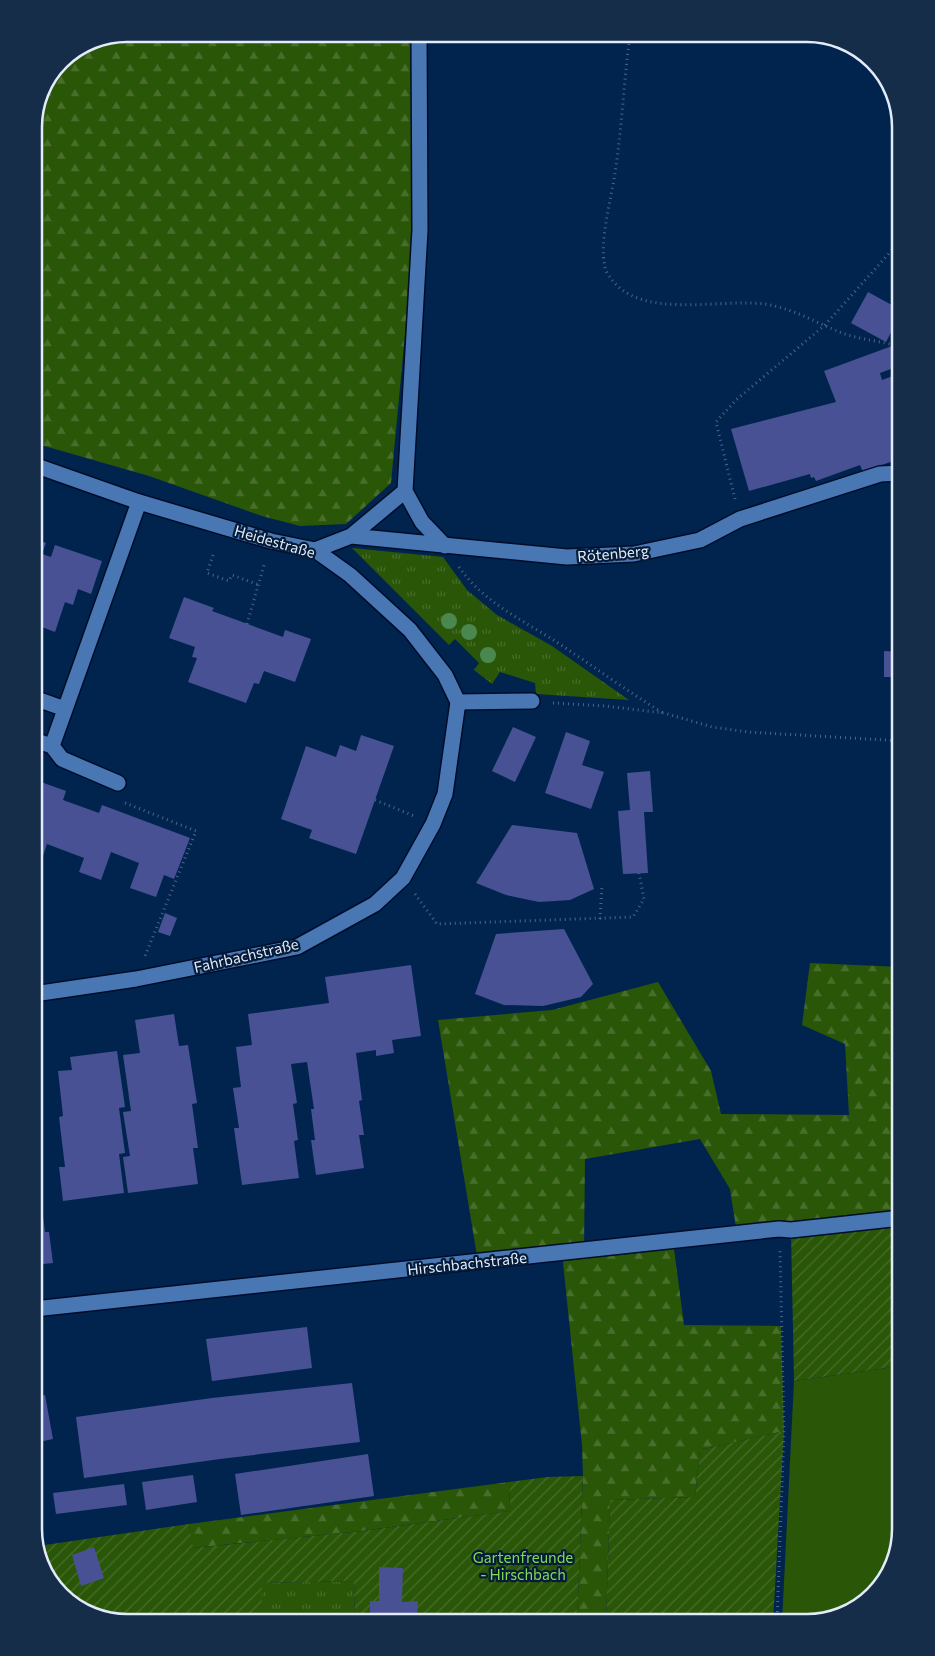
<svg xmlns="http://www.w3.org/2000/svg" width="935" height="1656" font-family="Commissioner,sans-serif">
  <defs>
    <pattern id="grass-tufts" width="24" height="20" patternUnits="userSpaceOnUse" patternTransform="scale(1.25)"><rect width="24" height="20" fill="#2a5607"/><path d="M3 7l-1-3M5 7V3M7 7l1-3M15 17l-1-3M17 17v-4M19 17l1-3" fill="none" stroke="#496e2c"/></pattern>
    <pattern id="forest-firs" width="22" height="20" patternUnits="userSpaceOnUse" patternTransform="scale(1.25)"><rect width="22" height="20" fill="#2a5607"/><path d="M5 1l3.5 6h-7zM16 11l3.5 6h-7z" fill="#496e2c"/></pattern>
    <pattern id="garden-furrows" width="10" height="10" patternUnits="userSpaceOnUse" patternTransform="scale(1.25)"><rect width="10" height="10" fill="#2a5607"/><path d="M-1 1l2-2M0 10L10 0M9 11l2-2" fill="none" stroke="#496e2c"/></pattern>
  </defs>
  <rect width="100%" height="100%" fill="#01244e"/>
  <path fill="url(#grass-tufts)" d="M352,548l91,9 24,33 30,25 55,31 77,54 -93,-6 -1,-11 -35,-11 -8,12 -18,-14 5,-7 -24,-24 -6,6z
    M354,1581l1,41h-94v-39z"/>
  <path fill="url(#forest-firs)" d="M128,34h286l1,194 -24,255 -45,41 -46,2 -38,-10 -113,-40 -115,-33v-321l27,-61 31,-20z
    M810,963l91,4v251l-164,16 -7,-45 -30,-50 -115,20 -1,91 89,-9 11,84 97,1 3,105 -84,19 -5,47 -85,3 -4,122h-29l6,-146 -1,-31 -20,-192 -84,9 -40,-242 114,-10 106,-28 53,89 10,43 128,1 -4,-71 -43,-19z
    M509,1482l1,29 -149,20 -169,17 -3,-24z"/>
  <path fill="url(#garden-furrows)" d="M901,1218v148l-107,15 -3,-151z
    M784,1431l-11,191h-167l4,-122 85,-3 5,-47z
    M583,1476l-6,146h-222l-1,-41 -92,2 -1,39h-139l-46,-15 -33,-37 -5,-24 151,-22 4,24 169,-17 148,-20 -1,-29 39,-5z"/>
  <path fill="#2a5607" d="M901,1366v163l-15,51 -37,33 -42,9h-25l12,-241z"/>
  <path fill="#485194" d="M868,292l33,18v3l-15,29 -35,-19z
    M892,346l7,20 -19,7 2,7 19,-7v85l-38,14 -3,-7 -44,16 -2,-4 -3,1 -1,-4 -61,17 -18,-62 105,-27 -12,-31z
    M34,538l12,5 -4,11 9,3 4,-12 47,16 -11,33 -13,-5 -5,16 -8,-3 -10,30 -21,-8z
    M184,597l30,11 -2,3 71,26 2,-7 26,9 -16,43 -31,-11 -5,13 -5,-1 -8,20 -58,-21 9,-24 -5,-1 3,-10 -26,-9z
    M884,651l17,1v25h-17z
    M513,727l23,10 -21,45 -23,-11z
    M566,732l24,9 -8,24 22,7 -13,37 -46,-16z
    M361,735l33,11 -38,108 -47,-16 3,-8 -31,-11 25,-73 30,11 4,-12 16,6z
    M650,771l3,41h-9l4,61 -25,1 -5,-63 12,-1 -3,-37z
    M41,782l25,9 -3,9 36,13 3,-8 88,33 -16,41 -10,-4 -8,22 -26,-9 9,-25 -28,-11 -10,28 -22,-8 5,-14 -37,-14 -5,15 -8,-3v-68l5,1z
    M512,825l65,8 17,56 -24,11 -31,2 -33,-7 -30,-12z
    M165,913l12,5 -7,18 -12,-4z
    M564,929l29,55 -12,13 -38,9 -39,-1 -29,-11 21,-60z
    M411,965l10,71 -29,4 2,13 -18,3v-6l-20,3 6,47 -3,1 5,34h-5l5,33 -48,7 -5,-35h4l-4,-31h3l-7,-47 -16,2 6,39 -4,1 5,36 -4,1 5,37 -57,7 -8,-57h5l-6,-40 8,-1 -5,-40 16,-2 -4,-31 81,-11 -4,-26z
    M174,1014l5,32 9,-1 9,58 -5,1 6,44h-5l5,36 -70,9 -5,-36 7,-1 -7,-44 8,-1 -8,-56 17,-2 -5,-33z
    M117,1051l8,56 -6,1 6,45 -6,1 5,39 -61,8 -4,-34h6l-6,-50 4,-1 -5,-45 14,-1 -2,-13z
    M43,1216l2,16h4l4,31 -19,2v-48z
    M307,1327l5,41 -100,13 -6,-42z
    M352,1383l8,59 -140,17 -136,19 -8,-61 136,-19z
    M45,1395l8,44 -19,4v-46z
    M368,1454l6,42 -133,19 -6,-41z
    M193,1475l4,27 -51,8 -4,-28z
    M124,1484l3,21 -71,9 -3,-21z
    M94,1547l10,31 -23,8 -9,-31z
    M379,1567l24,1 -1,34 16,-1 -1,21h-47v-21h9z"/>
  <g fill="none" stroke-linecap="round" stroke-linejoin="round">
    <g stroke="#000d2a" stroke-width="18">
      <path id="lane" d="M34,698l31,11
        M458,702l74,-1
        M34,740l18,6 10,13 56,24
        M52,746l87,-244"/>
    </g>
    <g stroke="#000d2a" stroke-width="18">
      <path id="street" d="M419,34l1,196 -15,261 17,31 23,24
        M351,536l54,-45
        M315,550l36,-14 216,21 67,-3 66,-14 40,-21 140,-45 21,-1
        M34,994l102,-15 161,-32 78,-43 28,-26 30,-54 12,-30 13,-92 -13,-27 -35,-45 -60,-55 -35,-25 -44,-9 -132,-39 -105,-37"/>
    </g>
    <g stroke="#000d2a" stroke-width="18">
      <path id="secondary" d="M34,1309l745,-80 12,1 110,-12"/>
    </g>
    <path stroke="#4c6687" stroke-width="3" stroke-dasharray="1 4" stroke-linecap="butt" d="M630,34c-6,46 -8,93 -15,139 -4,27 -16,69 -10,94 0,4 3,7 5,10 29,44 110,21 154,27 29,4 52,19 78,29 19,7 40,8 59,14
      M735,499l-19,-77 20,-22 89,-75 76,-85
      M213,555l-6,18 22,8 3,-6 27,10
      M459,567c25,36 64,53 99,76 35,23 69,48 105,70
      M247,624l18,-62
      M553,703l52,3 59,7 48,14 36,5 153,9
      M375,800l39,16
      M125,803l71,28 -51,125
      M415,894l22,30 196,-7 11,-18 -5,-26
      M600,919l2,-35
      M777,1622l7,-191 -4,-180"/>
    <use href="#lane" stroke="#4877b4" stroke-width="15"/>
    <use href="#street" stroke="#4877b4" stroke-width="15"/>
    <use href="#secondary" stroke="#4877b4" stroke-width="15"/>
  </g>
  <g fill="#4a8850">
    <circle cx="449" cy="621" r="8"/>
    <circle cx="469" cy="632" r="8"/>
    <circle cx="488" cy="655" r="8"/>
  </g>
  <g text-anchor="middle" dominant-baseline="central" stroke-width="4.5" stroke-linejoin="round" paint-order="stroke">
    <g font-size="15" fill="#e1ebf9" stroke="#041c3a">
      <text transform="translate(275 541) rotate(16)">Heidestraße</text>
      <text transform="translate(613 553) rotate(-5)">Rötenberg</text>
      <text transform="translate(246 955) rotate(-13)">Fahrbachstraße</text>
      <text transform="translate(467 1263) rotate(-6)">Hirschbachstraße</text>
    </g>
    <g font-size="15" fill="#85da51" stroke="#041c3a">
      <text x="523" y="1557">Gartenfreunde<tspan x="523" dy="17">- Hirschbach</tspan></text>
    </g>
  </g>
  <path d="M0 0H935V1656H0ZM127 42H807A85 85 0 0 1 892 127V1529A85 85 0 0 1 807 1614H127A85 85 0 0 1 42 1529V127A85 85 0 0 1 127 42Z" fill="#162d49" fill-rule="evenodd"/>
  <path fill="none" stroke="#e1ebf9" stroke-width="2.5" d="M127 42H807A85 85 0 0 1 892 127V1529A85 85 0 0 1 807 1614H127A85 85 0 0 1 42 1529V127A85 85 0 0 1 127 42Z"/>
</svg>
